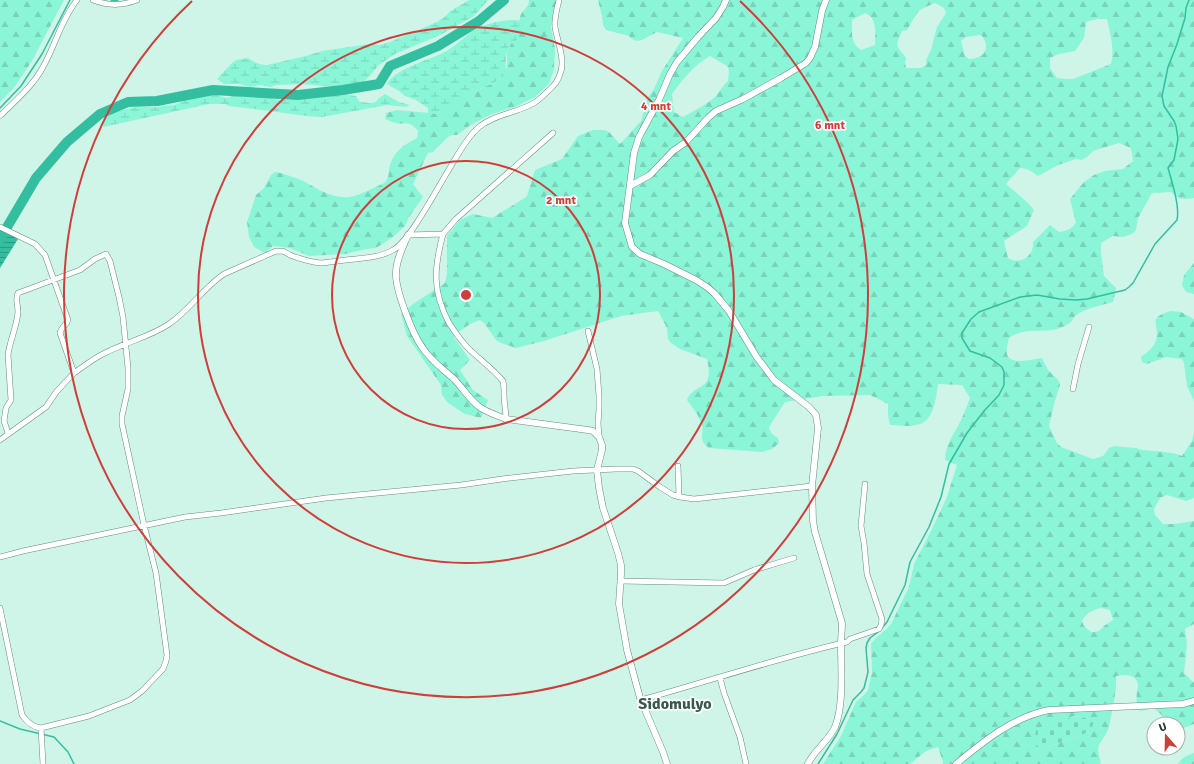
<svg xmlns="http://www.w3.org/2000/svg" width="1194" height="764" font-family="Signika,sans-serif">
  <defs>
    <pattern id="forest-firs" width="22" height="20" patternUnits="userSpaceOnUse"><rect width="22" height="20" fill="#8bf5d8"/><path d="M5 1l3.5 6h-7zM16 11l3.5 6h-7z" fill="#78d3ba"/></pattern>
    <pattern id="wetland-marsh" width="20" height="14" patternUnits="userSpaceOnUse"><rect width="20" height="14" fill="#8bf5d8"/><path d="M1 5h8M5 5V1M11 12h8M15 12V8" fill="none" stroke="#78d3ba"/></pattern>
    <pattern id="cemetery-stones" width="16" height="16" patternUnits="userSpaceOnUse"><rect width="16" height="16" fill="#8bf5d8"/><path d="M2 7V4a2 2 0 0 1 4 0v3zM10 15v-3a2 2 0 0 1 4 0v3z" fill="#78d3ba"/></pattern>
    <pattern id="water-rules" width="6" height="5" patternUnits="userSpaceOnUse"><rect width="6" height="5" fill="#34bea0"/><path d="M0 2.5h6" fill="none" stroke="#2c9b83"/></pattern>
  </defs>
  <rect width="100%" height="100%" fill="#cff5e9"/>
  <path fill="url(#forest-firs)" fill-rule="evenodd" d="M0,0h64l-32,61 -18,27 -14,14z
    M529,0h29l-2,4 -5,23 4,22 -1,20 -5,15 -14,13 -18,9 -25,8 -20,10 -15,11h-5l-4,2 -15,15 -5,1 -15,31 10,13 -14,20 -4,9 -12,11 -17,11 -10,1 -21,5 -36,2 -19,-8 -17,-2 -8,7 -11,-6 -5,-10 -2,-15 9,-27 8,-7 7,-13 4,-3c8,1 18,5 26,8 16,8 30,19 49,17 10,-2 24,-9 34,-14 6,-5 4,-11 6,-18 5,-15 14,-20 27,-27l1,-7c-9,-11 -11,-6 -23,-8 -3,-1 -7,-3 -10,-4l1,-6 11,-3 44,4 29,-21 26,-11 11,-15v-16l5,-9 8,-11c-1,-4 -1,-12 1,-17 3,-5 8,-7 8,-14z
    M598,0h596v198c-12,2 -14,2 -23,-6l-19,1 -14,25 -2,12 -4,4 -9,3 -10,-1 -12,7v10l3,23 12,12 -3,14c-11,3 -30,7 -38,14 -2,2 -2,4 -4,6 -3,3 -9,5 -14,7 -17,4 -33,-2 -48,9 -1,4 -3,11 -2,16 3,12 26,5 35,4l6,12 11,11 1,4 -5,16 -6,25 8,17 4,4 32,12 10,-3 6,-8 5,-2 22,2 6,2 23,2 12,2 5,2 10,-15 2,-9v66l-8,3 -19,-6 -7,3 -6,11 1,6 8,9h11l20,-3v103l-9,5 2,15 -3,29 10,10v41l-16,6v-6h-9l-1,-3 -14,-13 -13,3 -4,-2c0,-6 -1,-12 0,-17 0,-3 1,-3 1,-6 -1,-13 -13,-11 -22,-10v11l-2,14 -5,26 -2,5 -8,13 -1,5 3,14h-158v-2l-5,-15 -12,4 -16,13h-87l18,-28 15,-34 8,-7 4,-5 4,-18 -1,-28c5,-8 14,-12 20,-20l18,-37 5,-23 18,-35 15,-32 10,-32 -12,-5c0,-15 9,-26 15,-38 4,-8 7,-16 10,-24l-8,-13 -24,-1c-2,14 -4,39 -22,41 -8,2 -18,0 -26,0l-2,-10v-11l-18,-9 -47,1 -38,6 -16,25c1,6 4,8 9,11l1,5 -7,6 -10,3 -53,-4c-13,-9 -3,-16 -8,-26 -3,-8 -9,-15 -14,-22 5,-13 18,-11 21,-22 2,-6 0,-14 -1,-19l-27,-10 -9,-6 -3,-4 -1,-11 -9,-17 -37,5 -77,25 -28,7 -15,-5 -5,-3 -12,-17 -4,-3 -10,4 -17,12 17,24 -10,10 13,20 15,10 -7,18 -16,-4 -17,-11 -6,-8 -1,-10 -34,-49 -6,-22 12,-10 32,-21 2,-10v-37l13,-16 13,-6 19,4 31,-19 4,-3 8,-26 27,-11 16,-23 15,-6h11l5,2 11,12 21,-23 6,-22 7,-10 8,-18 21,-33 -26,-6 -15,8 -5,1 -5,-2 -3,-3 -23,-6 -3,-5 -1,-9zM935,3l9,5 2,5 -9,14 -6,23 -5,10v5l-5,3h-15l-1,-5 1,-5c-2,-4 -4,-5 -6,-8 -6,-5 0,-13 2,-19l5,-1c4,-6 7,-14 13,-20 4,-3 11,-5 15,-7zM865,13c13,5 10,20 10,32l-14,5c-11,-7 -9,-18 -9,-30zM1097,19h10c3,14 8,31 4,45l-38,15h-6l-10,-1 -7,-10v-10l9,-4 16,-3 9,-13 2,-16zM981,35c6,6 8,17 -2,22 -3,1 -7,2 -10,2l-4,-3 -4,-15 5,-4zM710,56l17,10 2,5 -1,10c-5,4 -8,10 -12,15 -10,9 -22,15 -33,21l-9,-5 -2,-18c11,-15 21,-28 38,-38zM1119,143l12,5 2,13 -10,8 -18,2 -11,4 -10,7 -14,17 6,24c-4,6 -10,8 -17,9l-9,-7 -17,17c2,13 -13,24 -25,16l-4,-17 23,-15 7,-16 -7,-8 -21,-18 14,-16c8,0 12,4 18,8l20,-11 18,-6 5,1 5,-2 7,-7zM1101,608l9,2 3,10c-3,2 -6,4 -9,6 -4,5 -6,6 -13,6l-7,-6 -2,-5c4,-8 11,-11 19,-13zM1073,716l14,2 2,14 -42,15 -8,1 -2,-4 24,-22z
    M1194,263v31l-8,-2 -4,-7 2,-10z
    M1171,311l10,1 13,7v82l-7,-15 -3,-23 -2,-4 -16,-2 -19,7 -5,-2 -1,-5c5,-4 11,-8 14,-14 8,-18 -12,-24 16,-32z
    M1194,753v11h-16c3,-6 10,-9 16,-11z"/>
  <path fill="url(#wetland-marsh)" d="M469,0h19l-14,16 -34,19 -45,19 -16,11 -15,17 -17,4 -14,1 -31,-3 -26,1 -5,2 -11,-2 -10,2 -10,-3h-16l-7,-5 15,-16 4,-3 12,-2c6,4 11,7 19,7l39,-9 16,-5 48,-7 10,1 10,-3 47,-20 9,-6 3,-4z
    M516,20l4,1v10l-3,9 -5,2c-2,3 -4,6 -5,9 -3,11 2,19 -7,29l-30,13 -14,12 -15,9 -13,-1v-5l-12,-8 -11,-4 -6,-5 -12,-7c11,-18 43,-23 61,-34 11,-6 20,-18 32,-23 13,-5 23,-7 36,-7z
    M212,93l14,5 12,-4 20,1 21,5 28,-1 28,-6 21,3 4,6 11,1 5,-1 3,-4 6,-4 14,8 11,3 -4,2 -19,-2 -65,12 -16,-1 -44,-6 -33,-4 -4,-2h-16l-106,23v-5l1,-2 10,-8 23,-5h18l19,-2 7,-3 9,-5z"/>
  <path fill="url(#cemetery-stones)" d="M1073,716l14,2 6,-1v8l-4,7 -42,15 -8,2 -4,-13 1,-6 25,-8z"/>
  <path fill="url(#water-rules)" d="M0,229l18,10 -18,29z"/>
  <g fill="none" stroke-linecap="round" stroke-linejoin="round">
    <path stroke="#34bea0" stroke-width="1.5" d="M111,0l4,1 3,-1
      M0,108l21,-22 21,-32 28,-54
      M882,628l5,-6 18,-37 5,-23 19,-35 12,-30 8,-33 18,-31 17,-22 15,-16 5,-10v-13l-2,-5 -12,-9 -20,-7 -8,-13v-5l9,-14 8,-7 41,-15 17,-2 23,4 16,1 11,-1 38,-9 4,-3 4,-4 22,-39 22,-24c3,-13 -5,-38 -9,-52l6,-8 4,-21 -2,-13 -2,-5 -10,-15 -2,-10 6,-29 9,-23 8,-26 1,-10 3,-8
      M0,721l20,8 34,8 14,15 6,12
      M818,764l19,-30 16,-34 8,-8 3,-4 4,-16 -2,-24 1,-5 3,-5 8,-6"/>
    <path stroke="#34bea0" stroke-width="10" d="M0,239l36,-61 31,-36 33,-28 28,-12 29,-1 56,-11 85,5 45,-5 36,-6 11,-18 48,-20 41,-25 25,-21"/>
    <g stroke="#678a80" stroke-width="6">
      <path id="minor" d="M93,0c15,6 29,6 44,0
        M0,116c15,-15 33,-30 43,-49 12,-21 18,-47 34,-67
        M0,227l35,17 10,11 23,65c-1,5 -7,7 -8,13l14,40c10,-7 20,-15 31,-20 21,-11 45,-16 64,-29 21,-14 34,-36 55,-50l52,-23c9,0 7,0 14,4 7,3 24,8 32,8 8,-1 16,-2 24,-3 16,-2 33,-2 47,-10 17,-9 46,-65 58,-84 7,-12 17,-30 28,-39 16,-13 38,-14 55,-24 5,-3 10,-8 14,-12 5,-4 10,-10 12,-17 6,-13 -3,-34 -5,-47 -1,-9 2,-18 4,-27
        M443,234c-9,34 -11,57 6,89 6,9 11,17 19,25 11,11 25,21 35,33 1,5 1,9 1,14 0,8 2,16 2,24
        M408,235l35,-1 13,-15 97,-86
        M588,331l9,38 2,27v14l-1,13 1,14
        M1073,389l5,-25 11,-37
        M0,440l46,-33 11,-16 17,-18
        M678,466l1,31
        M0,557l23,-6 162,-34 36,-4 105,-15 135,-13 41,-6 71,-8 43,-2h17l5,2 22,16 13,8 7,2 14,2 118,-13
        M621,581l103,2 30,-13 40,-12
        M0,608l22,107c5,7 10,12 19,13l48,-12 41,-16 12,-9 21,-22 3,-8 1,-6 -11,-82 -12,-48 -22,-101v-8l6,-27v-21l-5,-51 -4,-20 -9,-36 -4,-7 -11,5 -15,11 -62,23c-3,6 0,12 0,19 -1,14 -8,28 -10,43l3,45 -5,8 -2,13 4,12
        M720,678l4,15 16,44 6,27
        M641,700c69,-19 136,-42 206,-58l3,-3 29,-10 2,-4 1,-6 -15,-45 -3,-31 -3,-17 4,-42
        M41,728l2,36"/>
    </g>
    <g stroke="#678a80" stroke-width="7">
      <path id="tertiary" d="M726,0l-3,7 -7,11 -18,19 -21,25 -7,12 -11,26 -20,37 -5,16 -9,70 7,24 8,7 24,10 32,16 11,7 8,7 14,17 27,45 18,24 35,27 7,8 2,13 -6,58 1,35 2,11 27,91c0,7 -1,14 -1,21 0,25 3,61 -6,83 -6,14 -21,23 -27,37
        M630,186l20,-11 23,-24 13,-9 22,-24 8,-7 27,-12 38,-21 25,-15 4,-5 5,-11 7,-36 4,-11
        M408,235c-5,12 -12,25 -12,38 -1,16 16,60 26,74 8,13 21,22 32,32 9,9 16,22 27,29 8,5 17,8 25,11l82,11 5,1 6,6 3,8v5l-5,20 2,18 4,20 15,45 3,12v9l-2,30 8,46 13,48 23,54 4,12
        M956,764c28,-23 57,-47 93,-54l134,-6 11,-3"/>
    </g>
    <use href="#minor" stroke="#fff" stroke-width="5"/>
    <use href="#tertiary" stroke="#fff" stroke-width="6"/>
  </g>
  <g fill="none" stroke="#cd3f3a" stroke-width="2">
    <circle cx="466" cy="295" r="134"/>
    <circle cx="466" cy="295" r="268"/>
    <path d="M740 1A402 402 0 1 1 192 1"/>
  </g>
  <g text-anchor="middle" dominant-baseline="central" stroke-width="3.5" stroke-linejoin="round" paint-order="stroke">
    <g font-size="16" font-weight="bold" fill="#37594f" stroke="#fff">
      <text x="675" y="704">Sidomulyo</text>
    </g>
  </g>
  <circle cx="466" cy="295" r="6" fill="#cd3f3a" stroke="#fff" stroke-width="2"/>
  <g font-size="12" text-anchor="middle" font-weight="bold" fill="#cd3f3a" stroke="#fff" stroke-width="3.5" stroke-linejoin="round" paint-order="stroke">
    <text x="656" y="110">4 mnt</text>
    <text x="830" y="129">6 mnt</text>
    <text x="561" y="204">2 mnt</text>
  </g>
  <g transform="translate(1166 736) rotate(340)"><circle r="19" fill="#ffffff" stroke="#a8aeac"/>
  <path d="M0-3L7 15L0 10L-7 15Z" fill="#cd3f3a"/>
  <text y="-6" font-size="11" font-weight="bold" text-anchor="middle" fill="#25342f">U</text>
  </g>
</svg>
